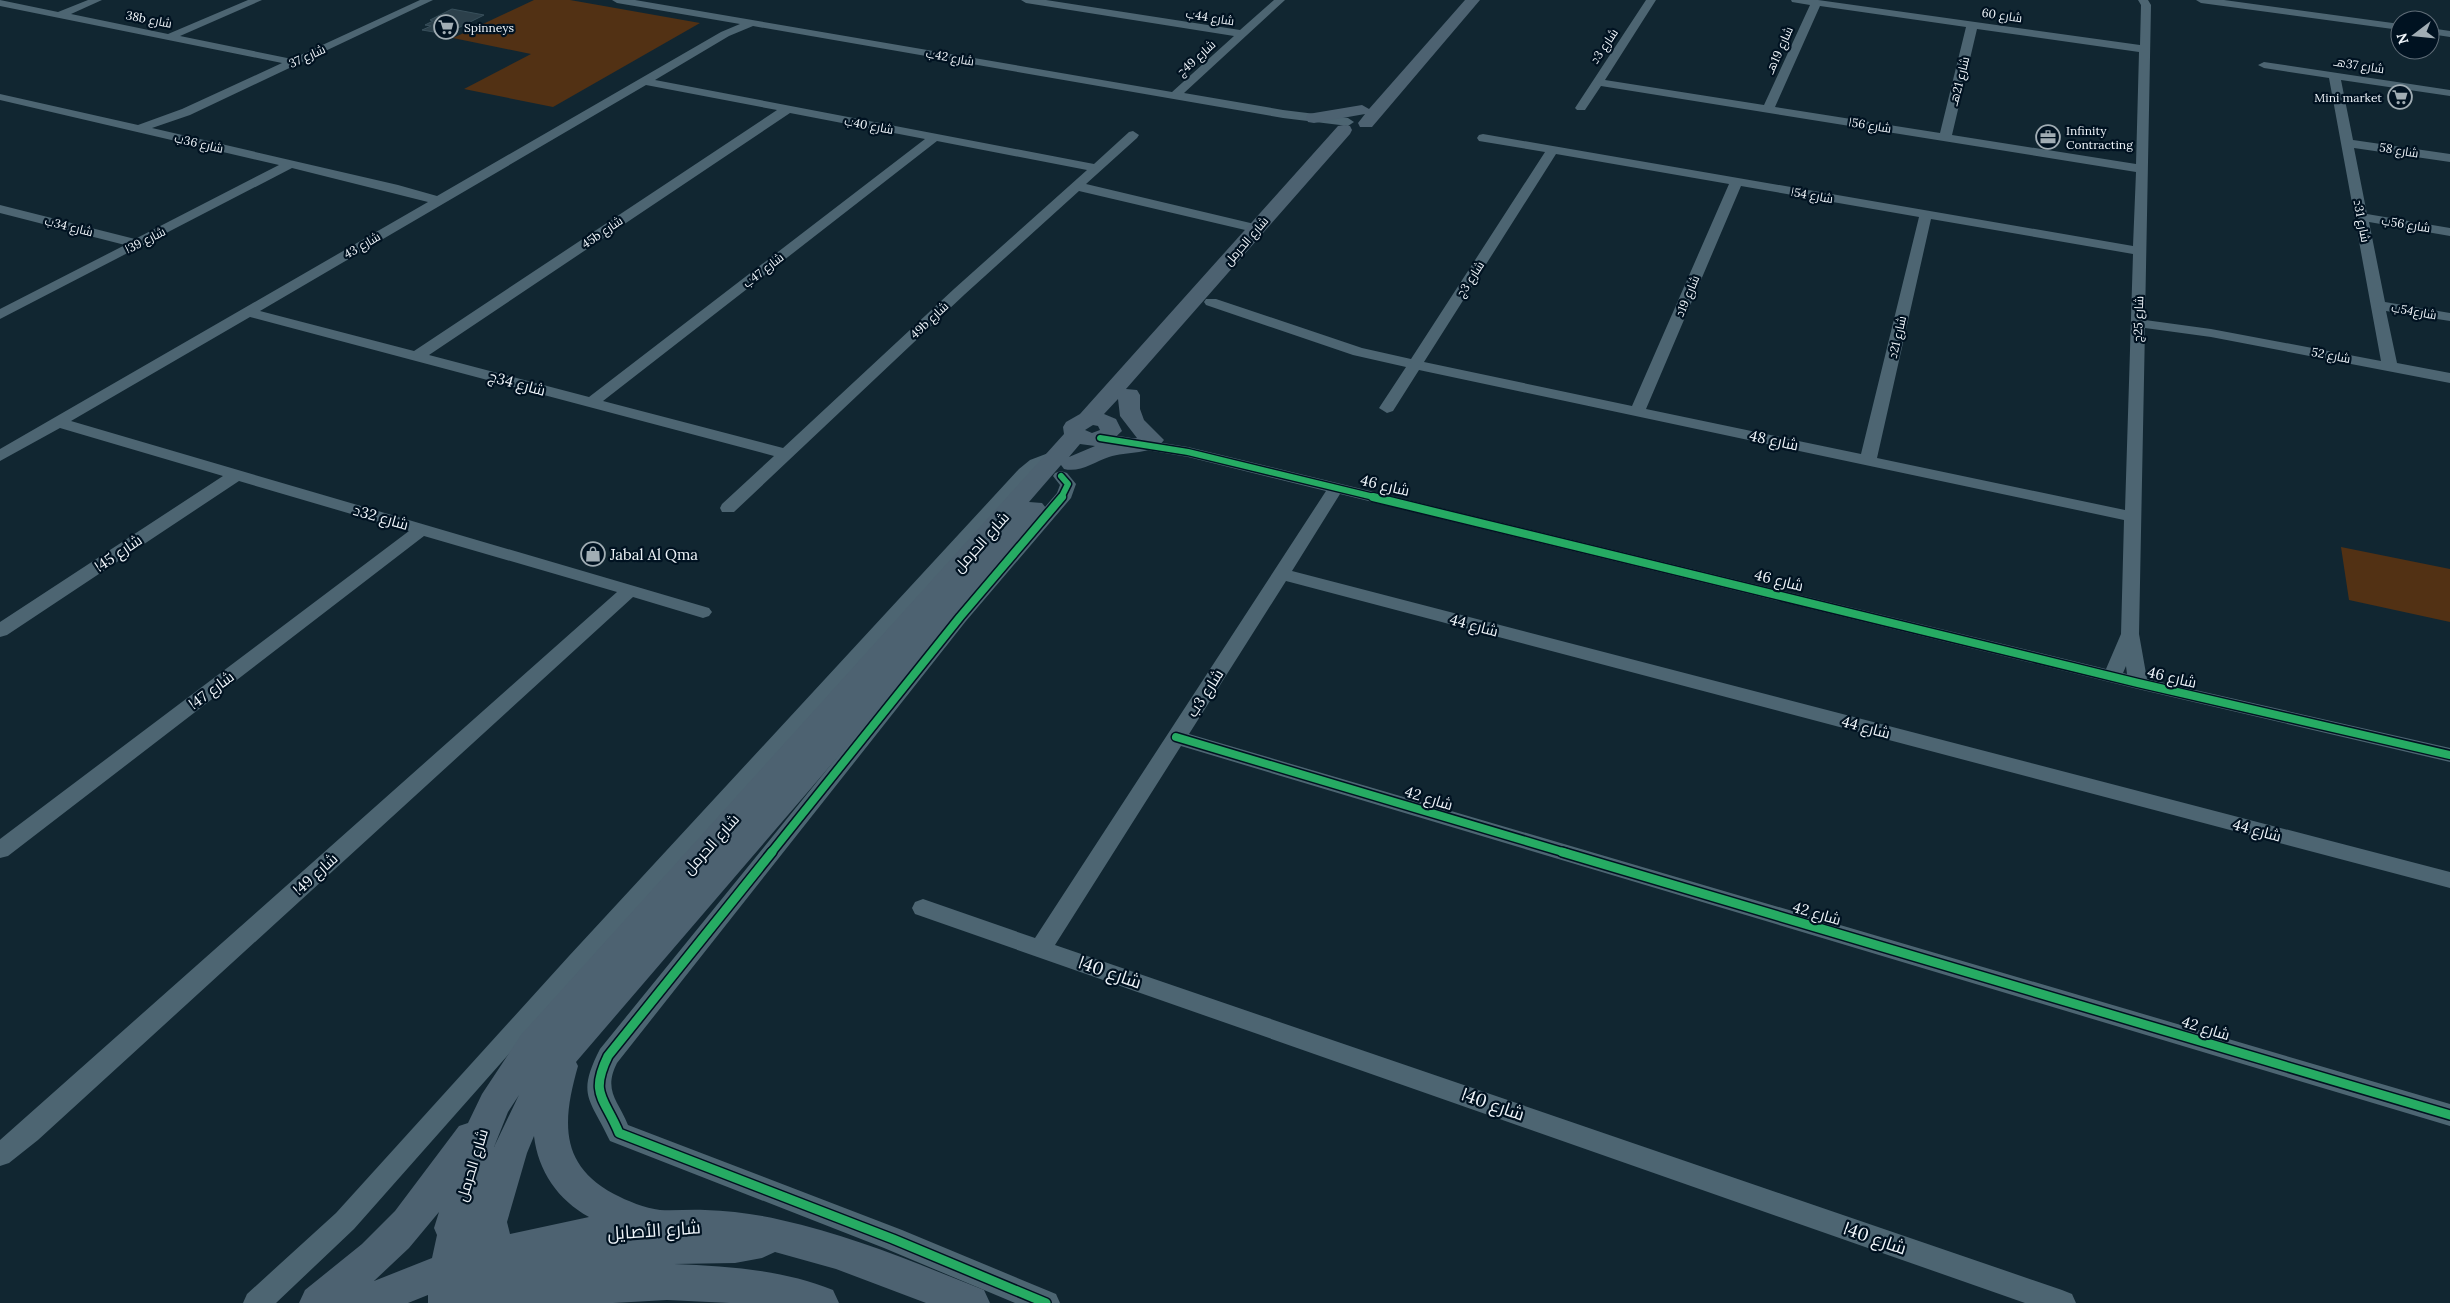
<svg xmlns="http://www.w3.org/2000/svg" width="2450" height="1303" font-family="Lora,Cairo,serif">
  <rect width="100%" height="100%" fill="#112631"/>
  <path fill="#523114" d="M534,0h36l130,23 -147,84 -89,-18 67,-35 -78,-16z
    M2341,547l109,22v53l-101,-22z"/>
  <path fill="#2c404b" stroke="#384f5b" d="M452,9l32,6 -38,19 -24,-4 9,-4 -6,-1 8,-4 -3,-1z"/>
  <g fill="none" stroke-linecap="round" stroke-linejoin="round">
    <path fill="#4d6572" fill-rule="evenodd" d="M0,0l58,12 30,-12h14l-31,14 97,20 80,-34h14l-82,36 112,23 128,-59h13l-243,115 -38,13 246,57 39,11 284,-164 19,-8 -123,-21 -5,-3h23l537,92 62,-56 -208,-33 -5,-3h25l194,30 34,-30h11l-101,93 99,17 65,8 6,4 -6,4 -65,-8 -530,-92 -24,10 -74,44 439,84 35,-32 4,-1 6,4 -2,3 -51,46 177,42 2,3 -7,4 -179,-42 -115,104 -230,217h-12l-2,-4 2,-4 52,-48 -524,-139 -179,104 638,187 3,4 -3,4 -6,2 -70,-21 -595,543 -29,23 -9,3v-26l617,-548 -193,-56 -416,320 -8,2v-19l409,-308 -170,-50 -232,154 -7,2v-15l223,-146 -163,-48 -60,33v-12l428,-247 -136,-34 -292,151v-10l125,-64 -125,-32v-8l135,34 144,-74 -279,-65v-6l138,31 44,-16 100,-46 -282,-57zM646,85l131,25 -363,241 -154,-40zM790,113l135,26 -336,258 -160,-42zM937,141l150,29 -133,119 -171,159 -180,-47z
      M1646,0h10l-51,80 159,25 46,-100 -18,-3 -1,-2h27l322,45 1,-40 -3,-5h10l3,5 -6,315 66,9 170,32 -52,-283 -65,-10 -6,-3 6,-3 186,28v6l-109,-16 12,60 97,14v8l-96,-14 13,66 83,14v8l-81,-14 16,80 65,11v8l-64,-10 11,52 53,10v10l-239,-46 -66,-9 -6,306 8,45 303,69v14l-312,-73 -798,-195 -48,77 1158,301v16l-1164,-307 -97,153 1261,370v22l-1269,-380 -126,199 1007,345 10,4 4,9h-51l-1110,-389 -3,-6 3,-6 8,-3 112,39 291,-447 -138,-34 -94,-16 -2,-3 8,-5 88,14 918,222 15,-35 3,-114 -705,-150 -26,41 -6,2 -8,-5 27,-41 -53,-12 -147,-50 -2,-3 2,-3h10l146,49 49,11 134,-207 -66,-11 -2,-3 2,-3 4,-1 650,112 3,-74 -535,-86 -16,24h-8l-2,-2zM1820,6l146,21 -26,106 -165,-26zM1977,29l162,23 -3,112 -184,-29zM1556,154l173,30 -97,222 -208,-44zM1741,186l178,31 -58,237 -215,-45zM1931,219l202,35 -8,256 -248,-52zM2126,666l1,8 -4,-1z
      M2196,0h28l176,24v6l-199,-27z
      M2430,28l20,3v6l-20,-3z
      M1059,449l6,2 2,3c-4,6 -27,14 -36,21l-446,493 -231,261 -78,74h-33l4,-9 89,-81 233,-257 450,-487 11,-9z
      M1061,471l6,2 9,11 -5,14 -105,123 -349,442c-14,28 1,37 11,62l274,105 154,64 4,9h-45l-131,-55 -274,-107c-20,-43 -34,-45 -10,-92l354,-436 103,-120 3,-8 -7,-9 2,-3z"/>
    <path fill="#4d6271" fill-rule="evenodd" d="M1465,0h15l-108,127h-12l-2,-4 7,-9 -51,9 -6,-1 -2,-4 2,-4 54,-9 7,4z
      M1344,125l6,1 2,4 -2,4 -224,255 11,1 3,5v14l4,11 20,20c-10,15 -38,11 -55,17 -15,5 -29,16 -45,12l-3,-4 -32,37 13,1 4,5 -4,5 -193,231 -273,318 2,4c-15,53 -20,98 36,128 13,7 31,14 46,16 15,1 30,-1 45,0 26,1 51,4 76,10 70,15 137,44 203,70l6,13h-64l-90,-34 -61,-17 -13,6 -27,5 -61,1c54,2 109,6 159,26l6,13h-109l-63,-3 -54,3h-185v-8l-20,8h-109l6,-13 57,-46 33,-33 64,-85 9,-3 14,-29 39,-59 543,-601 -1,-7 3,-5 14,-8 258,-288zM1118,399l2,17 17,22 -28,5 13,-12 -6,-12 -12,-5zM1093,425l5,1 2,4 -8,3 -7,-3zM1080,444l15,2 -26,11zM519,1095l-2,4 -23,48 14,-35zM534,1136c4,35 24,64 55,81l-79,17 -3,-12 20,-69zM439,1212l-5,16 3,7 -5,23 -58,23 35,-33z"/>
    <g stroke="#001221" stroke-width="9">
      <path id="cycleway-far2" d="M1100,438l88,14 190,46
        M1061,476l7,8 -7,14"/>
    </g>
    <g stroke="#001221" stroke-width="11">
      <path id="cycleway-far1" d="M1373,497l765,186 312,72
        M1176,737l390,116
        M771,853l189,-236 102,-120"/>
    </g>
    <g stroke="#001221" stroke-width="12">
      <path id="cycleway" d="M772,852l-164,204c-19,39 -3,42 11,77l274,106 153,64
        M1562,852l888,263"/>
    </g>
    <use href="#cycleway-far2" stroke="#26ab63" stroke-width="6"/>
    <use href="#cycleway-far1" stroke="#26ab63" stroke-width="8"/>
    <use href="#cycleway" stroke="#26ab63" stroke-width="9"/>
  </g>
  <defs>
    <g id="supermarket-ring" transform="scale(1.25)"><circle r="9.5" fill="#001221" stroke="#a1adb4" stroke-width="1.5"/><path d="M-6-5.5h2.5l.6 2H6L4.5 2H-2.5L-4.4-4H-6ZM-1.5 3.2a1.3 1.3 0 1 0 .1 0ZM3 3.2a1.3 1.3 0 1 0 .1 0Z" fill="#a1adb4"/></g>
    <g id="office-ring" transform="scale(1.25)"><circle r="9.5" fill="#001221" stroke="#a1adb4" stroke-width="1.5"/><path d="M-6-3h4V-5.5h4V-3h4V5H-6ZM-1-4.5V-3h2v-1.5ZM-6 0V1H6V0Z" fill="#a1adb4"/></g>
    <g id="shop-ring" transform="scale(1.25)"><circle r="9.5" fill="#001221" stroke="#a1adb4" stroke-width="1.5"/><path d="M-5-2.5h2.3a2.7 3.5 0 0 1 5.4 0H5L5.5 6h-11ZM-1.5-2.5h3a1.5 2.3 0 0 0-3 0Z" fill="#a1adb4"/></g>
  </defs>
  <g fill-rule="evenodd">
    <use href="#supermarket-ring" x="446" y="27"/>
    <use href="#supermarket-ring" x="2400" y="97"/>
    <use href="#office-ring" x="2048" y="137"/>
    <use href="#shop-ring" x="593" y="554"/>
  </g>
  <g text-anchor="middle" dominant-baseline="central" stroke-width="4.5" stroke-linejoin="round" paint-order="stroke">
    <g font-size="12" fill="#eff5fa" stroke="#001221">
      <text transform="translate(2002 15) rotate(8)">شارع 60</text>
      <text transform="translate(1210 17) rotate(9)">شارع 44ب</text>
      <text transform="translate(149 19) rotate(11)">38b شارع</text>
      <text transform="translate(1604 46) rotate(-56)">شارع 3د</text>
      <text transform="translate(1779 50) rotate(-66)">شارع 19هـ</text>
      <text transform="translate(307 56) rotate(-24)">شارع 37</text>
      <text transform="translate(950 57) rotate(10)">شارع 42ب</text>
      <text transform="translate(1196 58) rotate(-42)">شارع 49ج</text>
      <text transform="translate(2359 65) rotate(9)">شارع 37هـ</text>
      <text transform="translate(1959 81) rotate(-76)">شارع 21هـ</text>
      <text transform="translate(869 125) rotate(11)">شارع 40ب</text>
      <text transform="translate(1870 125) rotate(9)">شارع 56ا</text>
      <text transform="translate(199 143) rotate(13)">شارع 36ب</text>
      <text transform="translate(2399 150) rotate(9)">شارع 58</text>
      <text transform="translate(1812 195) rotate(10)">شارع 54ا</text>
      <text transform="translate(2362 221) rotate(79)">شارع 31د</text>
      <text transform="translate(2406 224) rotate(9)">شارع 56ب</text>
      <text transform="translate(69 226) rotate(14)">شارع 34ب</text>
      <text transform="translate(602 232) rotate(-34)">45b شارع</text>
      <text transform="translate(145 240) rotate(-27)">شارع 39ا</text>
      <text transform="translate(1246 241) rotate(-49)">شارع الحرمل</text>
      <text transform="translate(362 245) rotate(-30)">شارع 43</text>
      <text transform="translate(763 270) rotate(-38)">شارع 47ب</text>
      <text transform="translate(1470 279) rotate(-57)">شارع 3ج</text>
      <text transform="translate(1687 296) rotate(-67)">شارع 19د</text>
      <text transform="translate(2414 311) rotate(10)">شارع54ب</text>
      <text transform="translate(2138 319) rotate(-88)">شارع 25ج</text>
      <text transform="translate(929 320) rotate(-43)">49b شارع</text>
      <text transform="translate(1897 337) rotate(-77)">شارع 21د</text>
      <text transform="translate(2331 355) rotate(11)">شارع 52</text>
    </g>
    <g font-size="12" fill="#eff5fa" stroke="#001221" text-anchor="start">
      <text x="464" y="27">Spinneys</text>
      <text x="2382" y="97" text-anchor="end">Mini market</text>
      <text x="2066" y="130">Infinity<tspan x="2066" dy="14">Contracting</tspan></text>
    </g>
    <g font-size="15" fill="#eff5fa" stroke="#001221">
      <text transform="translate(517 383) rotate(15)">شارع 34ج</text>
      <text transform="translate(1774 440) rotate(12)">شارع 48</text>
      <text transform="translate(1385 485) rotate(13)">شارع 46</text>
      <text transform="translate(381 517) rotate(16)">شارع 32د</text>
      <text transform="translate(981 542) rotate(-48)">شارع الحرمل</text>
      <text transform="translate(118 553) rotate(-34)">شارع 45ا</text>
      <text transform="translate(1779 580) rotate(14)">شارع 46</text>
      <text transform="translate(1474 625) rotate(15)">شارع 44</text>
      <text transform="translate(2172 677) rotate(13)">شارع 46</text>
      <text transform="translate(211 690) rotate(-37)">شارع 47ا</text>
      <text transform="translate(1205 693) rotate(-57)">شارع 3ب</text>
      <text transform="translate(1866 727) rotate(15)">شارع 44</text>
      <text transform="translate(1429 798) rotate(17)">شارع 42</text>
      <text transform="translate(2257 830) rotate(15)">شارع 44</text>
      <text transform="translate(711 844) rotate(-48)">شارع الحرمل</text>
      <text transform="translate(315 874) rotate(-42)">شارع 49ا</text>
      <text transform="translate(1817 913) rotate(16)">شارع 42</text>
      <text transform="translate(2206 1028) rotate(17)">شارع 42</text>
      <text transform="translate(472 1165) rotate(-73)">شارع الحرمل</text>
    </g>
    <g font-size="15" fill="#eff5fa" stroke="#001221" text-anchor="start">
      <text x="610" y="554">Jabal Al Qma</text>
    </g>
    <g font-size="18" fill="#eff5fa" stroke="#001221">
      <text transform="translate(1110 972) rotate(19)">شارع 40ا</text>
      <text transform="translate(1493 1104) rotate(19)">شارع 40ا</text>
      <text transform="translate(654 1230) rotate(-4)">شارع الأصايل</text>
      <text transform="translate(1875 1238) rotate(19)">شارع 40ا</text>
    </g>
  </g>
  <g transform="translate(2415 35) rotate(254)"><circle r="24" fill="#001221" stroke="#606d78"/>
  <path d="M0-4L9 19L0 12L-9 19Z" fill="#a1adb4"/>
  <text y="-8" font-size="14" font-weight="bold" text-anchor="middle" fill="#eff5fa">N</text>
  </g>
</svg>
